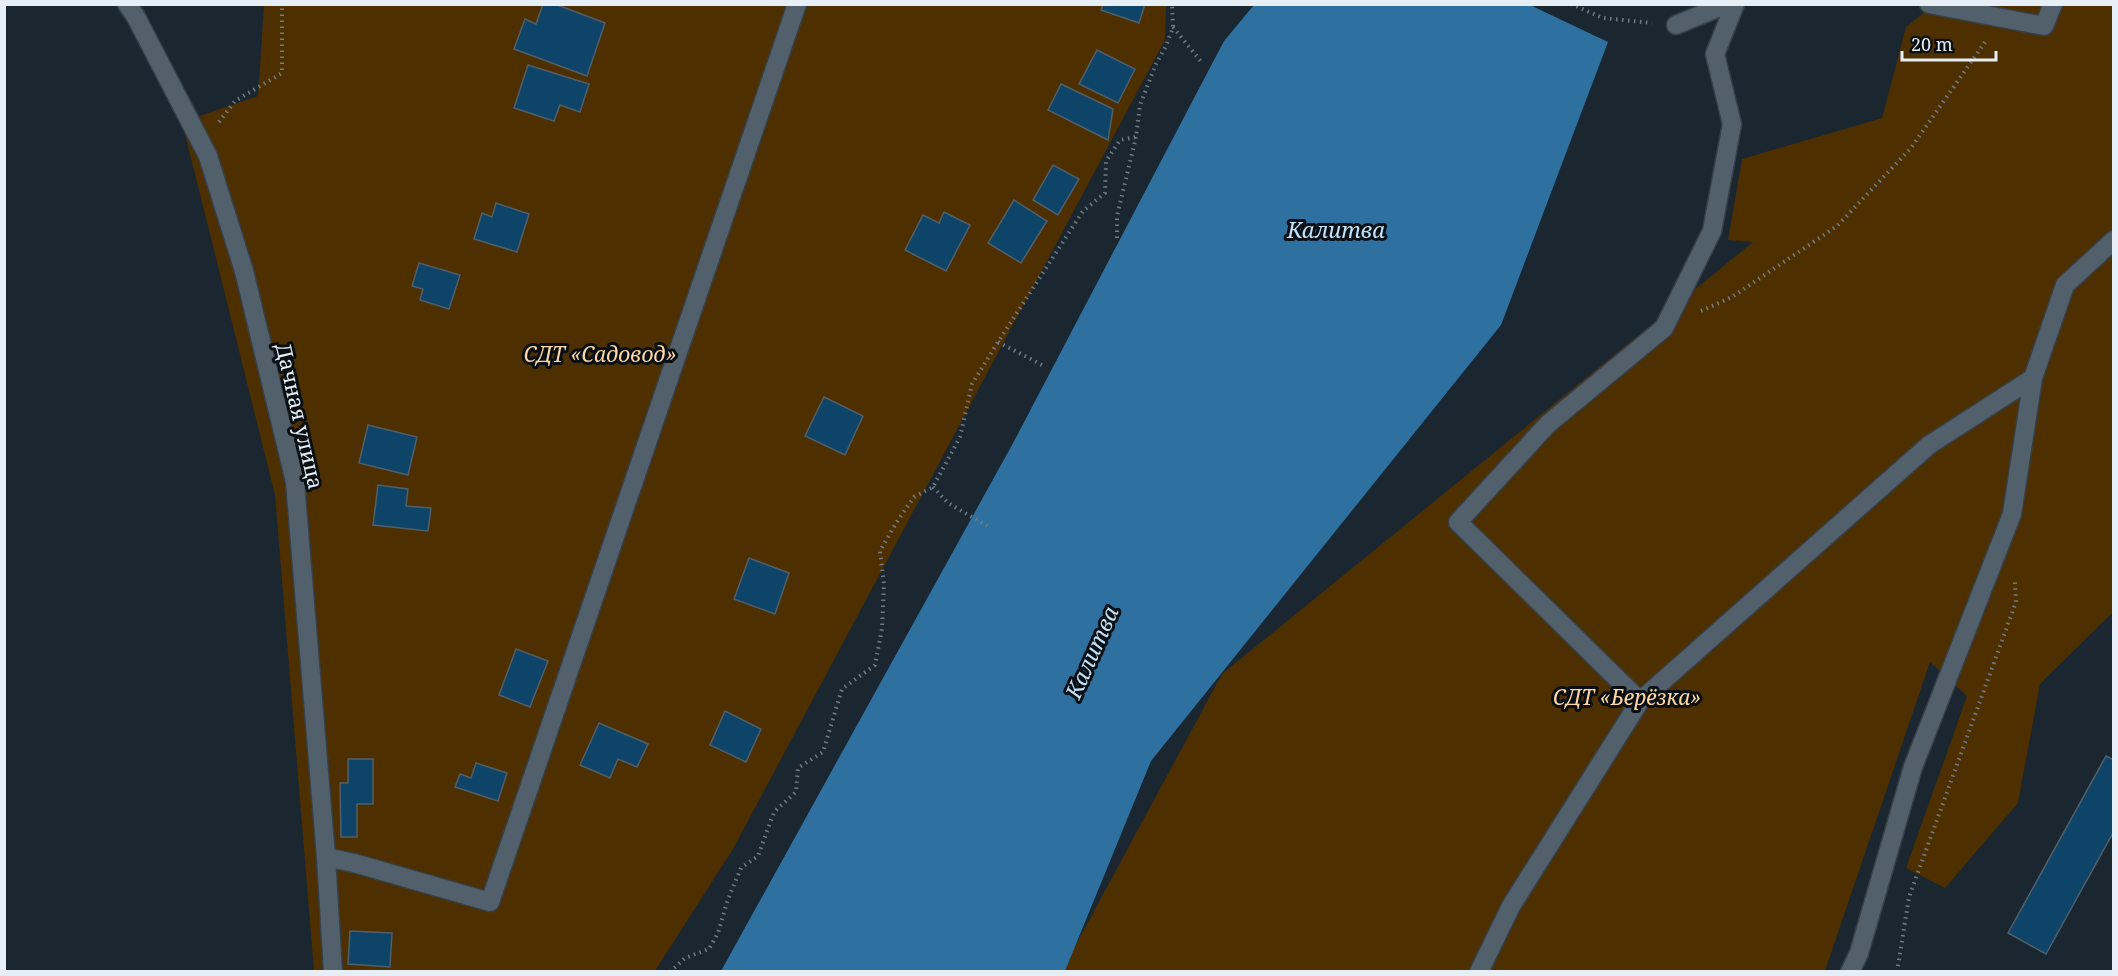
<svg xmlns="http://www.w3.org/2000/svg" width="2118" height="976" font-family="'Noto Serif',serif">
  <rect width="100%" height="100%" fill="#1a2630"/>
  <path fill="#4e2f00" d="M264,5h902l-1,35 -432,809 -78,122h-341l-39,-476 -93,-373 76,-26z
    M1933,5h180v607l-73,72 -22,119 -73,85 -39,-20 61,-172 -37,-34 -105,309 -764,1 161,-298 531,-432 -25,-2 14,-81 140,-41 24,-91z"/>
  <path fill="#2e71a1" d="M1254,5h276l78,37 -107,283 -350,436 -86,210h-344l291,-526 212,-404z"/>
  <path fill="#0e4467" stroke="#515f6a" stroke-width="1.5" d="M543,4h12l50,19 -18,53 -73,-27 11,-30 11,5z
    M1103,4h42l-6,19 -38,-13z
    M1097,50l38,19 -17,34 -39,-19z
    M528,65l61,19 -9,28 -20,-7 -6,16 -40,-13z
    M1061,84l52,25 -5,31 -60,-30z
    M1053,165l26,14 -21,36 -25,-15z
    M1014,200l33,21 -26,42 -33,-20z
    M496,203l33,11 -12,38 -43,-13 8,-26 10,4z
    M944,212l26,13 -24,46 -41,-21 18,-35 16,8z
    M419,263l41,12 -11,34 -29,-9 3,-11 -11,-3z
    M824,397l39,19 -18,39 -40,-19z
    M368,425l49,12 -9,38 -49,-12z
    M378,485l30,4 -2,17 25,2 -3,23 -55,-6z
    M749,558l40,15 -14,41 -41,-15z
    M516,649l32,12 -18,46 -31,-12z
    M725,711l36,18 -15,33 -36,-17z
    M599,723l49,21 -11,23 -19,-8 -8,19 -30,-13z
    M2106,756l8,4v71l-68,123 -38,-21z
    M348,759h25v45h-16v33h-16l-1,-54h8z
    M476,763l31,10 -9,28 -43,-14 5,-13 11,4z
    M350,931l42,2 -2,34 -42,-3z"/>
  <g fill="none" stroke-linecap="round" stroke-linejoin="round">
    <g stroke="#364049" stroke-width="21">
      <path id="lane" d="M1929,4l115,22 9,-22
        M1676,25l51,-21
        M1640,701l-182,-179 90,-98 116,-96 48,-97 20,-107 -17,-70 20,-50
        M326,857l28,6 136,39 307,-898
        M1479,972l32,-66 129,-205 289,-256 104,-67
        M1850,972l9,-19 54,-186 99,-253 21,-136 32,-93 49,-45"/>
    </g>
    <g stroke="#364049" stroke-width="21">
      <path id="street" d="M127,4l9,13 72,139 36,115 51,211 31,375 7,115"/>
    </g>
    <path stroke="#717c84" stroke-width="4" stroke-dasharray="1.5 4.5" stroke-linecap="butt" d="M1571,4l32,14 49,5
      M1173,27l30,37
      M219,122l16,-21 47,-28v-69
      M1117,238v-22l19,-79
      M1701,311l31,-14 105,-71 74,-78 74,-106 3,-1
      M998,342l48,25
      M933,487l15,16 41,24
      M670,972l15,-14 24,-9 9,-16 10,-34 13,-31 17,-12 16,-44 22,-20 2,-24 25,-16 19,-63 33,-24 7,-36 2,-45 -4,-33 16,-28 18,-26 19,-10 27,-50 12,-53 26,-42 85,-131 22,-18 1,-32 14,-21 16,-3 4,-32 16,-41 10,-18 7,-19 -1,-23
      M1897,972l12,-75 107,-295 -1,-21"/>
    <use href="#lane" stroke="#52606c" stroke-width="18"/>
    <use href="#street" stroke="#52606c" stroke-width="18"/>
  </g>
  <g text-anchor="middle" dominant-baseline="central" stroke-width="6" stroke-linejoin="round" paint-order="stroke">
    <g font-size="21" font-style="italic" fill="#ffd6a4" stroke="#090f13">
      <text x="600" y="354">СДТ «Садовод»</text>
      <text x="1627" y="697">СДТ «Берёзка»</text>
    </g>
    <g font-size="21" fill="#e6eff5" stroke="#090f13">
      <text transform="translate(300 416) rotate(77)">Дачная улица</text>
    </g>
    <g font-size="22" font-style="italic" fill="#c0e2fd" stroke="#090f13">
      <text x="1336" y="229">Калитва</text>
      <text transform="translate(1091 652) rotate(-66)">Калитва</text>
    </g>
  </g>
  <rect width="2118" height="976" fill="none" stroke="#e6eff5" stroke-width="12"/>
  <path d="M1902 51v9h94v-9" fill="none" stroke="#e6eff5" stroke-width="3"/>
  <text x="1911" y="51" font-size="18" fill="#e6eff5" stroke="#090f13" stroke-width="4.5" paint-order="stroke">20 m</text>
</svg>
